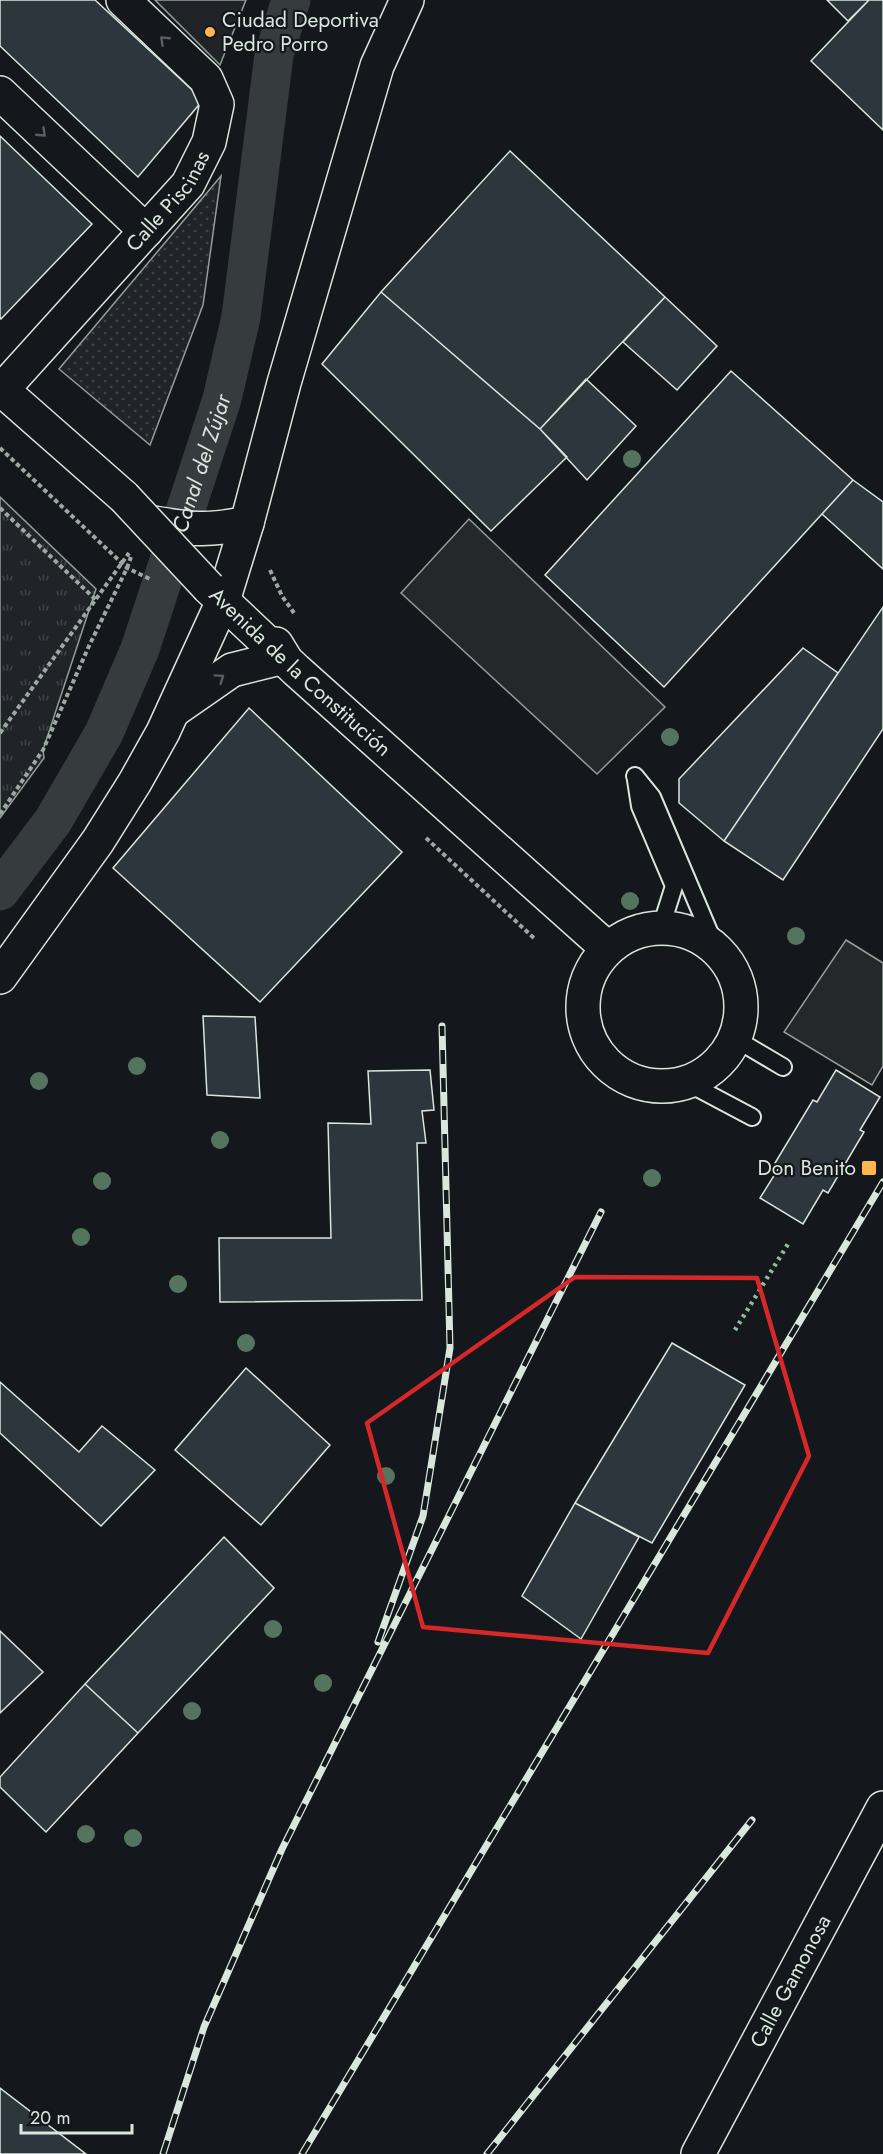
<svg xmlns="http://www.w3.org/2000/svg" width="883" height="2154" font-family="Jost,sans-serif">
	<defs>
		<pattern id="grass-dots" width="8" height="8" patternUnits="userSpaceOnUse" patternTransform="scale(1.5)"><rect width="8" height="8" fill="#202428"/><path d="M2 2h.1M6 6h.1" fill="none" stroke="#404447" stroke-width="1.8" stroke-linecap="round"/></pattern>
		<pattern id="park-tufts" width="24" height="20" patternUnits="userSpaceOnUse" patternTransform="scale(1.5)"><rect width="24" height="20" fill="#202428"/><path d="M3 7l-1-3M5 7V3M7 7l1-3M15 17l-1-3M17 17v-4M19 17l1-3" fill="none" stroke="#404447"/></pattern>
	</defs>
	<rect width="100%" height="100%" fill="#14181c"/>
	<!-- grass -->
	<path fill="url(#grass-dots)" stroke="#939e99" stroke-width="1.5" d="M221,176l-18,129 -53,140 -91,-76z"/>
	<!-- park -->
	<path fill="url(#park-tufts)" stroke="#939e99" stroke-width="1.5" d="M0,497l96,92 -53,161 1,8 -44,60z"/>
	<!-- pitch -->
	<path fill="#202428" stroke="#939e99" stroke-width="1.5" d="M155,0h91l-26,65z"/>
	<!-- parking -->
	<path fill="#24282b" stroke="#939e99" stroke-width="1.5" d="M469,519l196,188 -68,67 -196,-181z
		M846,940l37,23v103l-11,19 -88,-53z"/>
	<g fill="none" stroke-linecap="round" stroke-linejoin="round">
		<!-- canal -->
		<path stroke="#363b3e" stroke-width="39" id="s1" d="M0,891l53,-70 51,-88 36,-84 82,-250 19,-82 33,-262 17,-55"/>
	</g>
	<!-- building -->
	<path fill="#2c363c" stroke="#d8e6dc" stroke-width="1.5" d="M0,0h95l108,100 -65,77 -138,-131z
		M827,0h42l-21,21z
		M869,0h14v130l-72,-69z
		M0,136l92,88 -91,95 -1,-2z
		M510,151l155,146 -125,132 -159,-137z
		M381,292l159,137 27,28 -76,74 -169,-167z
		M665,297l52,49 -40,44 -54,-48z
		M731,371l122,109 -189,207 -119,-112z
		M586,379l50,47 -49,54 -47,-51z
		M853,480l30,22v67l-61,-55z
		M883,607v122l-100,151 -59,-39z
		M803,648l35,25 -114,168 -45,-38v-24z
		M249,708l153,144 -142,150 -147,-134z
		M203,1016l52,1 5,81 -53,-3z
		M430,1070l4,40 -12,1 4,32h-9l5,157 -202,2 -1,-64h112l-3,-115 43,1 -3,-53z
		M836,1070l44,27 -20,33 4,2 -36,61 -5,-3 -20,34 -43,-26 20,-32 -5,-3 38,-63 4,2z
		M672,1343l73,42 -93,158 -77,-40z
		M246,1368l84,77 -69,80 -86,-75z
		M0,1382l79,70 23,-26 53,44 -54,56 -101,-93z
		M575,1503l64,34 -58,102 -59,-43z
		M224,1537l50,51 -136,145 -53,-49z
		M0,1631l43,41 -43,41z
		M85,1684l53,49 -92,99 -46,-45v-10z
		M0,2088l86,66h-86z"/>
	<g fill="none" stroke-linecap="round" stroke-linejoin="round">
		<!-- service casing -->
		<g stroke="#d8e6dc" stroke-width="20">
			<path id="service" d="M635,776l17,21 64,151
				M636,780l4,26 34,80 -13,41
				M734,1038l49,29
				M686,1082l66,35"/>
		</g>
		<!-- minor casing -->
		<g stroke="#d8e6dc" stroke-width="36">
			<g id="minor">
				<path d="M0,93l146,138"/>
				<path d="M0,388l124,109"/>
				<path id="s2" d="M2,390l186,-206 21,-42 8,-38 -11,-25 -83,-79"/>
				<path d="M148,522c41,7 58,10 99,1"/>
				<path id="s3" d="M209,588l87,82 311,278"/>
				<path d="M173,711l59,-41 52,-13 -8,-13"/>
				<circle cx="662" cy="1007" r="79"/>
				<path d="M0,977l98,-136 37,-59 28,-50 60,-131 24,-78 37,-140 93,-317 30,-66"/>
				<path id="s4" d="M698,2154l185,-346"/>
			</g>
		</g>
		<!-- path -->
		<path stroke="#9da8a2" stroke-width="4" stroke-dasharray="4.5 3" stroke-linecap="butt" d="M0,448l127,120 23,11
			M0,508l96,92
			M270,570l12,26 12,17
			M0,733l129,-180
			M0,814l43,-64 46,-104 38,-78
			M426,838l109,101"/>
		<!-- service -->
		<use href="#service" stroke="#14181c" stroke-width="16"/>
		<!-- minor -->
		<use href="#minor" stroke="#14181c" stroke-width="33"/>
		<!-- rail casing -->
		<g stroke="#d8e6dc" stroke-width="7">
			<path id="rail" d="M378,1642l45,-126 27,-168 -8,-322
				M163,2154l41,-127 78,-178 319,-637
				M302,2154l581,-972
				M487,2154l265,-334"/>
		</g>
		<!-- rail -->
		<use href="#rail" stroke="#14181c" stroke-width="4.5" stroke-dasharray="14" stroke-linecap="butt"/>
		<!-- minor-bridge casing -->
		<g stroke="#d8e6dc" stroke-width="36" stroke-linecap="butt">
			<path id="minor-bridge" d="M124,497l85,91"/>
		</g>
		<!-- path-bridge -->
		<path stroke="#9da8a2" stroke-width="4" stroke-dasharray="4.5 3" stroke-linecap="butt" d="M127,568l4,-11"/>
		<!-- minor-bridge -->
		<use href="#minor-bridge" stroke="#14181c" stroke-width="33"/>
		<!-- hedge -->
		<path stroke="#8ac095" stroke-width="4.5" stroke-dasharray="3 4.5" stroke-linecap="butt" d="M735,1330l53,-86"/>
	</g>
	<!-- trees -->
	<g fill="#55745f">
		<circle cx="632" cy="459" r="9"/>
		<circle cx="670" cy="737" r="9"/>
		<circle cx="630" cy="901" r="9"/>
		<circle cx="796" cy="936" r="9"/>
		<circle cx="137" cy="1066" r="9"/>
		<circle cx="39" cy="1081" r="9"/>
		<circle cx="220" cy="1140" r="9"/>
		<circle cx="652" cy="1178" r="9"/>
		<circle cx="102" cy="1181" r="9"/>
		<circle cx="81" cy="1237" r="9"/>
		<circle cx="178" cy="1284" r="9"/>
		<circle cx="246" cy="1343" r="9"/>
		<circle cx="386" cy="1476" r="9"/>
		<circle cx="273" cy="1629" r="9"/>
		<circle cx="323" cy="1683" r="9"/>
		<circle cx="192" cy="1711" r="9"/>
		<circle cx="86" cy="1834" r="9"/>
		<circle cx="133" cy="1838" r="9"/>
	</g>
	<!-- one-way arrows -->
	<defs><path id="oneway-chevron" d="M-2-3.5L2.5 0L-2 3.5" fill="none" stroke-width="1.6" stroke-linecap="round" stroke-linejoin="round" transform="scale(1.5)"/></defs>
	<g stroke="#59605f">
		<use href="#oneway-chevron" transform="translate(164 40) rotate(-136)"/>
		<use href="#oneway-chevron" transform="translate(42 133) rotate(44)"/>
		<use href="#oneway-chevron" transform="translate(220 678) rotate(-35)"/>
	</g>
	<!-- marked area -->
	<path fill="none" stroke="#d62828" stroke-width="4.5" stroke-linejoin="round" d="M575,1277l182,1 52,178 -101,197 -285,-26 -56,-204z"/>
	<!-- markers -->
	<g fill="#ffb74d" stroke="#14181c" stroke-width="2">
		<circle cx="210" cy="32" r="6"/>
		<rect x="861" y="1160" width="16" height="16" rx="3"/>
	</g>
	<g text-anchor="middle" stroke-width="4.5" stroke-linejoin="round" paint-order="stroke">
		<!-- poi labels -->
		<g font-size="21" fill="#d8e6dc" stroke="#14181c" text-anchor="start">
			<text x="222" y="27">Ciudad Deportiva<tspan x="222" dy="24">Pedro Porro</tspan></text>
			<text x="856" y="1175" text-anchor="end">Don Benito</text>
		</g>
		<!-- street labels -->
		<g font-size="21" fill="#d8e6dc" stroke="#14181c">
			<text dy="7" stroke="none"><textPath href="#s2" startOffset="252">Calle Piscinas</textPath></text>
			<text dy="7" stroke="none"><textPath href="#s3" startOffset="124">Avenida de la Constitución</textPath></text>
			<text dy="7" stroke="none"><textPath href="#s4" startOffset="196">Calle Gamonosa</textPath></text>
		</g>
		<!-- water labels -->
		<g font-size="22" font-style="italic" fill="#d8e6dc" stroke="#14181c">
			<text dy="8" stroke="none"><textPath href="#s1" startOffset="476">Canal del Zújar</textPath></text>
		</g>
	</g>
	<!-- scale -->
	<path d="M21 2124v9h111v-9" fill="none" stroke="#d8e6dc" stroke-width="3"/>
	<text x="30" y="2124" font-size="18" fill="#d8e6dc" stroke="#14181c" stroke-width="4.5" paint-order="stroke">20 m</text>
</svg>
